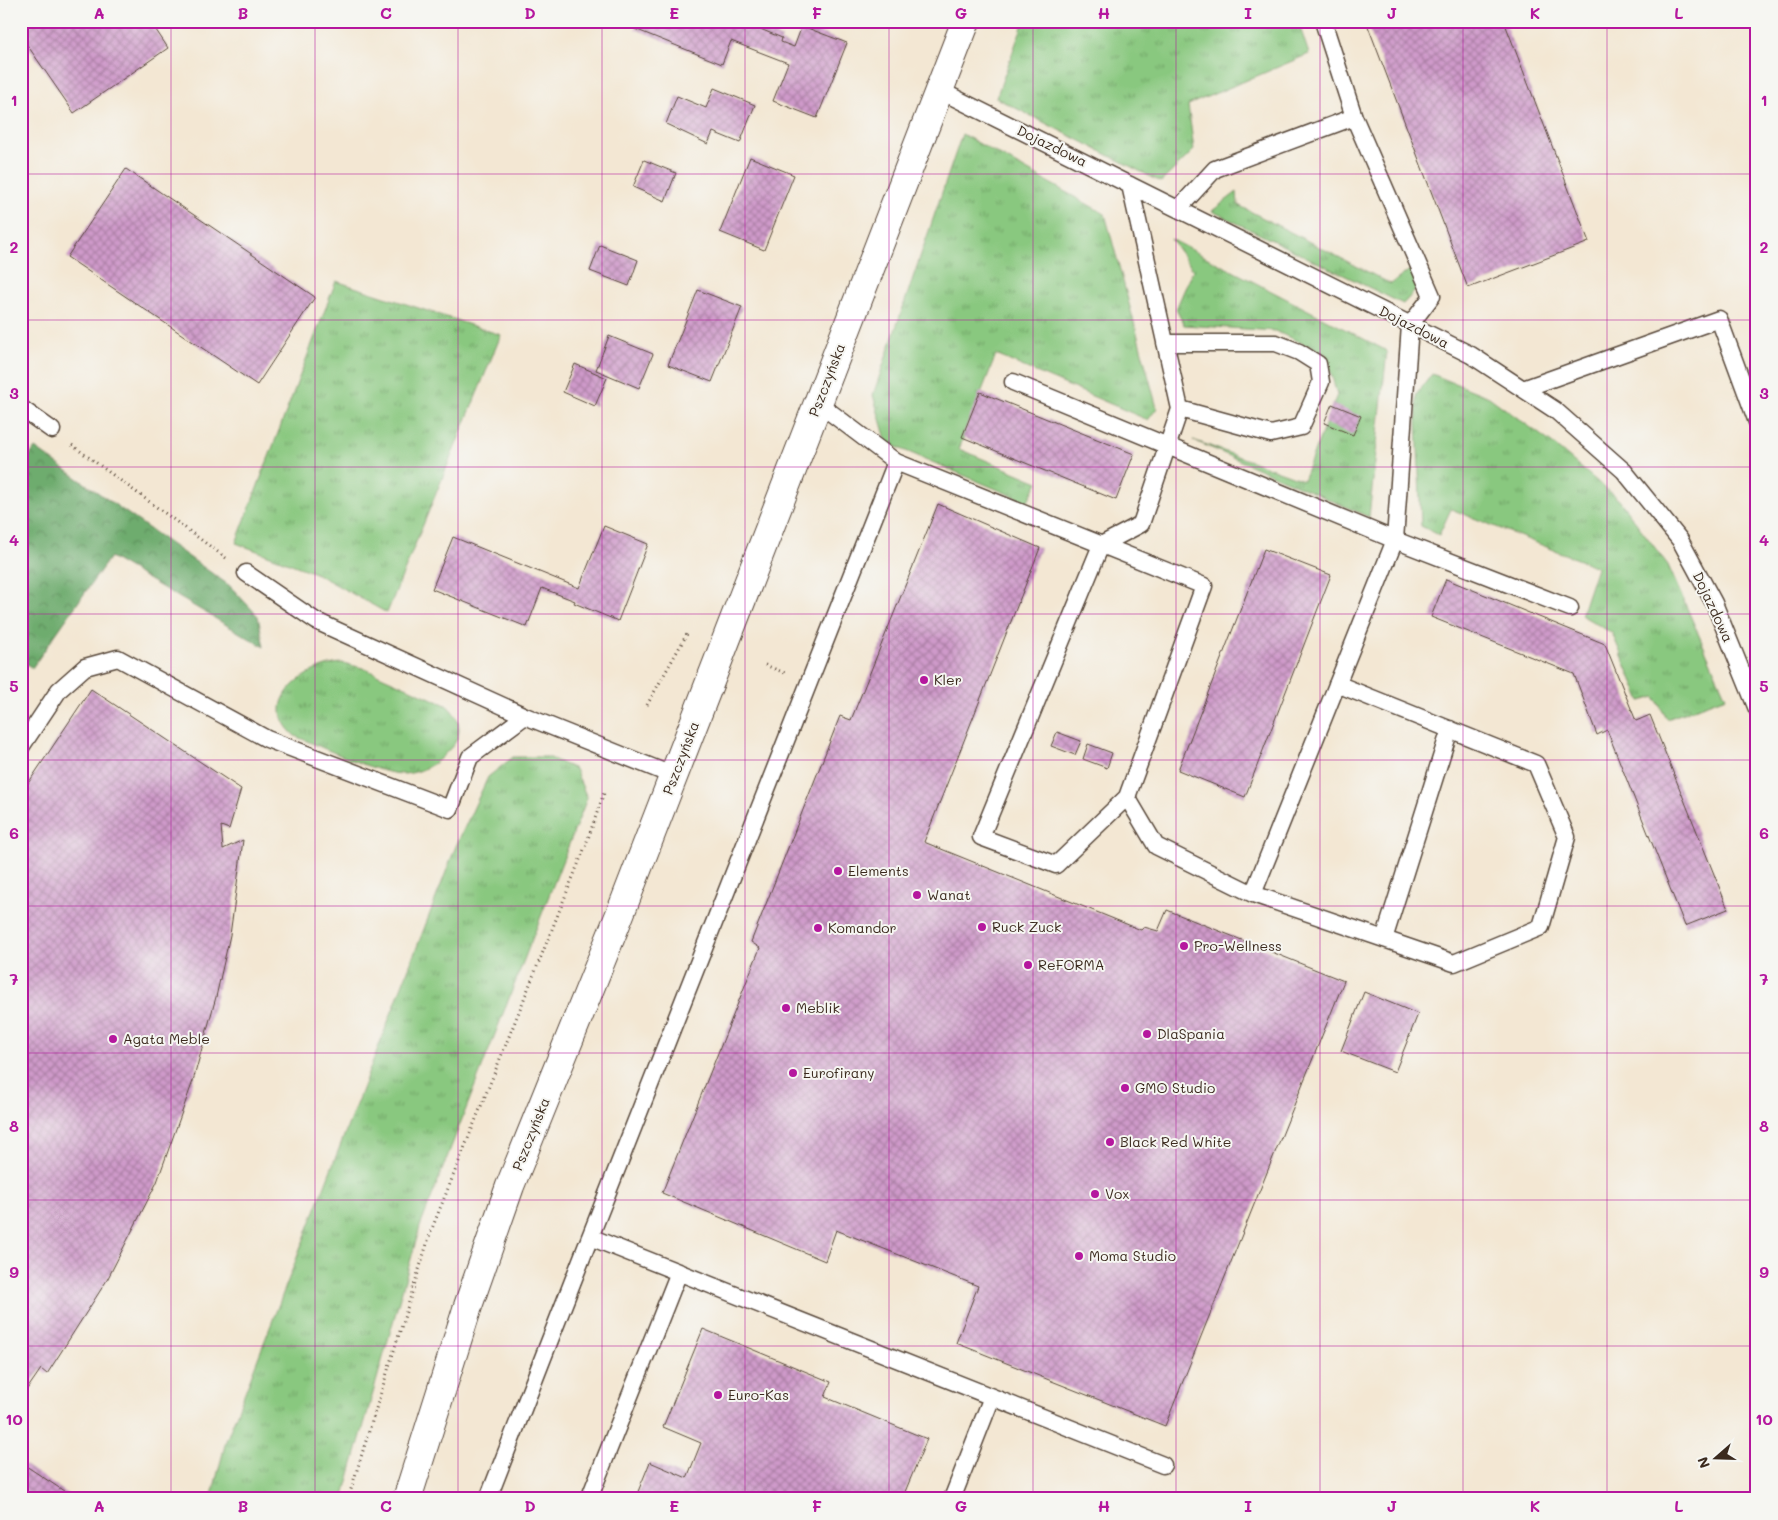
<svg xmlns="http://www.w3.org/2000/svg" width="1778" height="1520" font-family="Mali,sans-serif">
	<defs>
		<pattern id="grass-tufts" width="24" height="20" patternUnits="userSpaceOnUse" patternTransform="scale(1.25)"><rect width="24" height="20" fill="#89c87f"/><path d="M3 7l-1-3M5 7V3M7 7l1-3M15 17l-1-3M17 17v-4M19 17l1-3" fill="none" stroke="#71a367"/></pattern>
		<pattern id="forest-crowns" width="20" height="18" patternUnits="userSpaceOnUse" patternTransform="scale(1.25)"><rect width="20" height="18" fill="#6eac6e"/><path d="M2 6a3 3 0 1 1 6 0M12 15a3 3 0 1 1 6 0" fill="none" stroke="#5c8c5a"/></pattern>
		<pattern id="building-cross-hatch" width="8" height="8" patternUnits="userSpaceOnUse" patternTransform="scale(1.25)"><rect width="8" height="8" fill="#cf9aca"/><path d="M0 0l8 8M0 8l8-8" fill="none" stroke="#a97ea3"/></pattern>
	</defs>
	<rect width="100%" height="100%" fill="#f6f6f2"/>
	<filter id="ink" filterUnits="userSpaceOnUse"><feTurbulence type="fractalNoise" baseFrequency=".02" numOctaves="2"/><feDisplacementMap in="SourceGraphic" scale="10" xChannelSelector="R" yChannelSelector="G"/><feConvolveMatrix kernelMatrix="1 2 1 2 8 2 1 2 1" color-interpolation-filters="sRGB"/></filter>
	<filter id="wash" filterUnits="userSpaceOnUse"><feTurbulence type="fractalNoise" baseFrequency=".0096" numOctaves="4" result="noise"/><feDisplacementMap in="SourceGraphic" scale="20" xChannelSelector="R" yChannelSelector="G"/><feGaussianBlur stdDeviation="1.12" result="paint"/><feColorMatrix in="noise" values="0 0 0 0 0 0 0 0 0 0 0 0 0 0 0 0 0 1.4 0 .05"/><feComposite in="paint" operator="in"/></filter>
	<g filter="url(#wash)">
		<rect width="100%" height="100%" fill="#f3e7d3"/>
		<!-- grass -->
		<path fill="url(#grass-tufts)" stroke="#62794e" d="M1024,21h274l11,33 -121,51 6,45 -33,32 -165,-84z
			M962,134l143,80 52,194 -9,12 -152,-65 -37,94 79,33 -11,20 -140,-59 -14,-48z
			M1237,192l1,13 153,79 20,-15 14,11 -22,24 -191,-93z
			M1171,239l216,112 -18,166 -176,-77 110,40 34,-85 -11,-41 -51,-23 -91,-6 -8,-16 17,-39z
			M336,281l165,54 -114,278 -72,-40 -79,-30z
			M1432,374l57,23 64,47 66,56 49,65 58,132 -59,22 -12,-22 -14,4 -29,-68 -31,-18 16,-48 -146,-58 -12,26 -18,-9 -5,-131z
			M342,663l21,5 83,37c11,9 16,21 11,34 -3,7 -10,12 -15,18 -10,9 -23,16 -38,17 -24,1 -84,-28 -109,-38 -39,-34 12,-71 47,-73z
			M513,757h35l27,12 12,29 -167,429 -77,272h-132l15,-58 230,-595 32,-69z"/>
		<!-- forest -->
		<path fill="url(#forest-crowns)" stroke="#546b46" d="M35,448l195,138 28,30 6,31 -154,-90 -78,111 -11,-8v-192z"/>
		<g id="blocks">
			<!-- building -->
			<path fill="url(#building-cross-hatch)" d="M21,21h129l18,27 -94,65 -53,-77z
				M638,21h103l41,17 -1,4 13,5 8,-21 45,17 -30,75 -44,-17 15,-38 -57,-22 -9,23 -87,-35z
				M1366,21h138l85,221 -121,46z
				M714,88l41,17 -15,38 -27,-11 -5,12 -42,-20 11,-28 29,12z
				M750,157l44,18 -30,75 -44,-18z
				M644,160l32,13 -11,28 -32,-14z
				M126,169l189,128 -58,88 -190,-128z
				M600,245l38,15 -9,26 -39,-15z
				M698,290l44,17 -30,75 -44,-17z
				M609,336l44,18 -14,34 -43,-18z
				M575,364l32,14 -12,28 -32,-14z
				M980,392l154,62 -18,46 -154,-63z
				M1332,404l29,12 -8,19 -29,-12z
				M938,504l102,44 -116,294 217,88 3,-3 14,4 9,-21 177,71 -179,445 -209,-83 22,-57 -142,-56 -11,31 -163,-68 98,-245 -9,-6 89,-226 11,4z
				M604,526l44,18 -30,77 -44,-18 1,-2 -33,-13 -15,39 -95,-38 21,-52 126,51z
				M1264,549l67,26 -86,222 -67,-27z
				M1446,579l159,65 31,77 14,-6 78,194 -43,17 -78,-196 -10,5 -23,-61 -143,-57z
				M91,689l150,100 -12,40 -8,-3 2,23 20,-9 -13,95 -14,62 -23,84 -36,101 -50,98 -60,94 -6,-5 -20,29v-604z
				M1057,732l24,9 -6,14 -24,-9z
				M1088,744l24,9 -5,15 -24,-9z
				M1364,992l54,22 -23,58 -54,-21z
				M703,1329l128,53 -6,15 102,42 -25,60h-267l15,-37 37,16 14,-35 -38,-16z
				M23,1464l53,35h-55z"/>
		</g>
	</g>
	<g filter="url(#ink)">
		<use href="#blocks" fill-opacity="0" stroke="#574639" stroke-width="1"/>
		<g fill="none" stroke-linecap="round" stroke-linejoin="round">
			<!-- service casing -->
			<g stroke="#574639" stroke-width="19">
				<path id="service" d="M1323,21l31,96
					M939,90l532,265 84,55 69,61 56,69 34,63 43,106
					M1178,209l37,-40 139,-52 78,179 -22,29 -15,215 -142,354
					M1165,343h111l23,9 19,12 3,18 -20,45 -30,7 -91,-25
					M1013,382l382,158 175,68
					M1523,389l196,-70 38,103
					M818,403l78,59 308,124 -77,211 -71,68 -75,-28 120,-292 40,-21 39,-115 -50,-224
					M21,408l31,22
					M896,462l-306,775 573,228
					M246,573l70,48 209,95 149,60
					M21,747l38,-57 26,-23 33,-9 149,81 183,70 20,-52 55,-41
					M1127,797l29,49 97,48 201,69 87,-36 26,-90 -31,-73 -199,-80
					M1384,939l66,-210
					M488,1499l102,-262
					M589,1499l90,-227
					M952,1499l40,-102"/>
			</g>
			<!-- secondary casing -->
			<g stroke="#574639" stroke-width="30">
				<path id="secondary" d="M407,1499l61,-193 42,-120 110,-272 346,-893"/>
			</g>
			<!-- path -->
			<path stroke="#574639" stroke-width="3" stroke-dasharray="1 4" stroke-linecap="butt" d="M72,445l154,113
				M765,665l20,8
				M647,705l40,-71
				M348,1499l83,-268 154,-384 19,-54"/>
			<!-- service -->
			<use href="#service" stroke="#fff" stroke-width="16"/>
			<!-- secondary -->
			<use href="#secondary" stroke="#fff" stroke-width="28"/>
		</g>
	</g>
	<!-- grid -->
	<path fill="none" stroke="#b5179e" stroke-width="1" stroke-opacity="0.55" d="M171,21v1478M315,21v1478M458,21v1478M602,21v1478M745,21v1478M889,21v1478M1033,21v1478M1176,21v1478M1320,21v1478M1463,21v1478M1607,21v1478M21,174h1736M21,320h1736M21,467h1736M21,614h1736M21,760h1736M21,906h1736M21,1053h1736M21,1200h1736M21,1346h1736"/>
	<!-- markers -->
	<g fill="#b5179e" stroke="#f6f6f2" stroke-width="2">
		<circle cx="924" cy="680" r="5"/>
		<circle cx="838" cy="871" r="5"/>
		<circle cx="917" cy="895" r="5"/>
		<circle cx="982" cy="927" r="5"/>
		<circle cx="818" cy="928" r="5"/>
		<circle cx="1184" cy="946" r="5"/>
		<circle cx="1028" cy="965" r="5"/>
		<circle cx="786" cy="1008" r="5"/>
		<circle cx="1147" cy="1034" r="5"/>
		<circle cx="113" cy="1039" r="5"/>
		<circle cx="793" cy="1073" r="5"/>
		<circle cx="1125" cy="1088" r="5"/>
		<circle cx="1110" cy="1142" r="5"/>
		<circle cx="1095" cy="1194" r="5"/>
		<circle cx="1079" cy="1256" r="5"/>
		<circle cx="718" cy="1395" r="5"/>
	</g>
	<g text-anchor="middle" stroke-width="4" stroke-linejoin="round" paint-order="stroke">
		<!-- street labels -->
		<g font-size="14" fill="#3b2a1e" stroke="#f6f6f2">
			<text transform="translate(1052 146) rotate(26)" y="5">Dojazdowa</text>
			<text transform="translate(1414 327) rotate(27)" y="5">Dojazdowa</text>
			<text transform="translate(827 380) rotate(-69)" y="5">Pszczyńska</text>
			<text transform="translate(1713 607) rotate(65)" y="5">Dojazdowa</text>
			<text transform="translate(681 758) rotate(-69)" y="5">Pszczyńska</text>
			<text transform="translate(531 1134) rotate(-68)" y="5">Pszczyńska</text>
		</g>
		<!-- poi labels -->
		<g font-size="14" fill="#3b2a1e" stroke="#f6f6f2" text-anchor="start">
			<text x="934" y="685">Kler</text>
			<text x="848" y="876">Elements</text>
			<text x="927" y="900">Wanat</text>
			<text x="992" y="932">Ruck Zuck</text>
			<text x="828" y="933">Komandor</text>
			<text x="1194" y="951">Pro-Wellness</text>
			<text x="1038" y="970">ReFORMA</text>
			<text x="796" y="1013">Meblik</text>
			<text x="1157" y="1039">DlaSpania</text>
			<text x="123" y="1044">Agata Meble</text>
			<text x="803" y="1078">Eurofirany</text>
			<text x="1135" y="1093">GMO Studio</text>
			<text x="1120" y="1147">Black Red White</text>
			<text x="1105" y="1199">Vox</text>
			<text x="1089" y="1261">Moma Studio</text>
			<text x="728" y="1400">Euro-Kas</text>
		</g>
	</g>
	<!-- margin -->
	<rect width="1778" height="1520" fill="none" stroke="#f6f6f2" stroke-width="55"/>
	<!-- north arrow -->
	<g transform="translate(1716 1458) rotate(250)" stroke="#f6f6f2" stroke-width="4" paint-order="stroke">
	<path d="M0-4L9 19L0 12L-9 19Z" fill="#3b2a1e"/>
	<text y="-8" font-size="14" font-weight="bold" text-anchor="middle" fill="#3b2a1e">N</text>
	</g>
	<rect x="28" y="28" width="1722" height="1464" fill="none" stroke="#b5179e" stroke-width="2"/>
	<g font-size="16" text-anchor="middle" font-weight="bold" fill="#b5179e">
		<text x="99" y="19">A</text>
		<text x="243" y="19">B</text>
		<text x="386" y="19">C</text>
		<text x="530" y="19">D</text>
		<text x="674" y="19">E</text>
		<text x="817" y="19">F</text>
		<text x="961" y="19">G</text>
		<text x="1104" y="19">H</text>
		<text x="1248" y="19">I</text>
		<text x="1392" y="19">J</text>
		<text x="1535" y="19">K</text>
		<text x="1679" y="19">L</text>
		<text x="14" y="106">1</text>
		<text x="1764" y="106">1</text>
		<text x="14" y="253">2</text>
		<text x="1764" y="253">2</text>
		<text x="14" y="399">3</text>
		<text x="1764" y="399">3</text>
		<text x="14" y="546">4</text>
		<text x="1764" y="546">4</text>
		<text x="14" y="692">5</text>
		<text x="1764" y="692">5</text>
		<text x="14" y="839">6</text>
		<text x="1764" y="839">6</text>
		<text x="14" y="985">7</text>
		<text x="1764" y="985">7</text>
		<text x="14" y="1132">8</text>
		<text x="1764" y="1132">8</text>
		<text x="14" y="1278">9</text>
		<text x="1764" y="1278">9</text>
		<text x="14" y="1425">10</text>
		<text x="1764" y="1425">10</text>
		<text x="99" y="1512">A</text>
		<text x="243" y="1512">B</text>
		<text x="386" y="1512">C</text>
		<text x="530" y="1512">D</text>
		<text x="674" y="1512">E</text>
		<text x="817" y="1512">F</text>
		<text x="961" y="1512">G</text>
		<text x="1104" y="1512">H</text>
		<text x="1248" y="1512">I</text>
		<text x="1392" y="1512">J</text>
		<text x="1535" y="1512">K</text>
		<text x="1679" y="1512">L</text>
	</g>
</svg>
